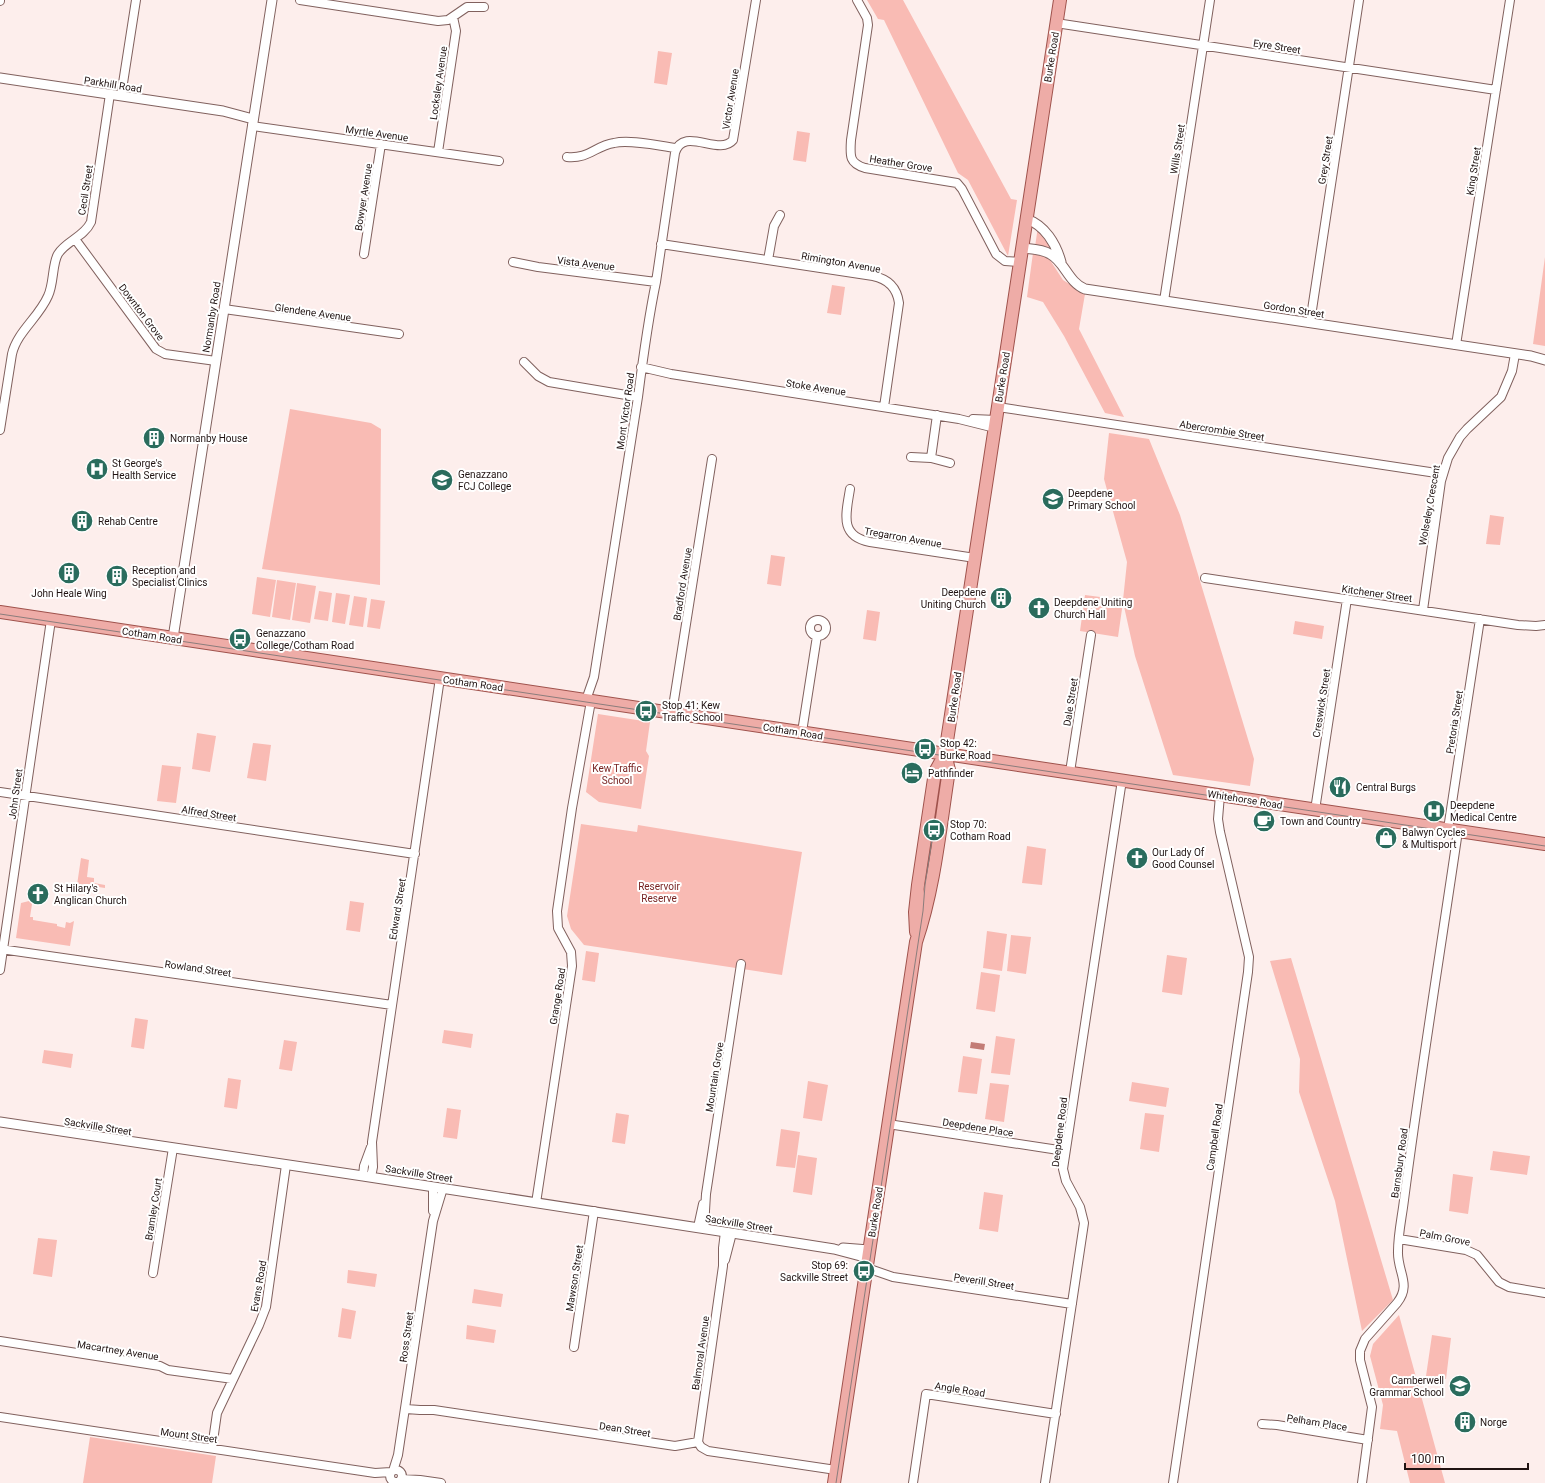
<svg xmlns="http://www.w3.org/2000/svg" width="1545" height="1483" font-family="Roboto,sans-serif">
	<rect width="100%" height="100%" fill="#fdeeec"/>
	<!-- green -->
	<path fill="#f9bbb4" d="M867,0h36l108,199 6,1 -9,56 -40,-76 -10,-7 -74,-153 -6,-1z
		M658,51l14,2 -5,32 -13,-2z
		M797,131l13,2 -4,29 -13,-2z
		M1038,226l15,25 -18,-4z
		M1033,253l15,4 15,23 22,14 -6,35 45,88 -19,-4 -41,-77 -21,-34 -16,-5z
		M1545,257v89l-12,-2z
		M832,285l13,2 -4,28 -14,-2z
		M290,409l81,14 10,6 -1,156 -118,-16z
		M1109,433l40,6 31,76 74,244 -4,27 -77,-11 -38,-119 -12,-54 -5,35 -38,-6 5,-36 38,5 4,-38 -23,-83z
		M1490,515l14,2 -4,28 -14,-1z
		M771,555l14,2 -4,29 -14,-2z
		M257,577l19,3 -6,37 -18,-3z
		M277,580l19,3 -6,37 -18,-3z
		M297,583l19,3 -6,37 -18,-3z
		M319,591l13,2 -4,28 -14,-2z
		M336,593l14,2 -5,29 -13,-2z
		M354,596l13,2 -4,29 -14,-2z
		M371,599l14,2 -5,28 -13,-2z
		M867,610l13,2 -4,29 -13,-2z
		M1295,621l29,5 -2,13 -29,-5z
		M598,714l52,8 -4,29 3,5 -8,53 -42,-7 -13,-10z
		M197,733l19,3 -6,36 -18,-3z
		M253,743l18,2 -5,36 -19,-3z
		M162,765l19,2 -5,36 -19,-2z
		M581,824l56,8 1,-7 164,27 -20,123 -198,-30 -13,-16 -4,-13z
		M1027,846l19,3 -4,36 -20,-2z
		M81,858l8,2 -2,17 7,1v5l11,2v3l-20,-3 -2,8h-3l-3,-8z
		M31,897l1,7 -2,13h3v3l24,4v2l8,2 1,-6 4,1 4,-2 -4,25 -54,-8 5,-35 8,-2z
		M350,901l14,2 -4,29 -14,-2z
		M987,931l20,3 -5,37 -19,-3z
		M1011,935l20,2 -5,37 -19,-3z
		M586,951l13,2 -4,29 -13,-2z
		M1167,955l20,3 -5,37 -20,-3z
		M1291,958l102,342 -31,31 -27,-130 -36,-109 1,-33 -30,-98z
		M981,972l19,3 -5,37 -19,-3z
		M135,1018l13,2 -4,29 -13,-2z
		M444,1030l29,4 -2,14 -29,-5z
		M996,1036l19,3 -5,36 -19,-2z
		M284,1040l13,2 -5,29 -13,-2z
		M44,1050l29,4 -2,14 -29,-5z
		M963,1056l19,3 -5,35 -19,-2z
		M228,1078l13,2 -4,29 -13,-2z
		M808,1081l20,4 -6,36 -19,-3z
		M1132,1082l37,6 -3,19 -37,-6z
		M990,1083l19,2 -5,37 -19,-3z
		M447,1108l14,2 -4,29 -14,-2z
		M616,1113l13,2 -4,29 -13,-2z
		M1145,1113l19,2 -5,37 -19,-3z
		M781,1129l19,3 -5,36 -19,-2z
		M1493,1151l37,5 -3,19 -37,-5z
		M798,1155l19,3 -5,37 -19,-3z
		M1453,1174l20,3 -5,37 -19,-3z
		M984,1192l19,3 -5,37 -19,-3z
		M38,1238l19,2 -5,37 -19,-3z
		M348,1270l29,4 -2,13 -28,-4z
		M474,1289l29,5 -2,13 -29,-4z
		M342,1308l14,3 -5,28 -13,-2z
		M1399,1315l46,168h-35l-13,-52 -17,-2 3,-24 -13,-49 3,-12z
		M467,1325l29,5 -2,13 -28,-4z
		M1432,1335l19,3 -5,41 -20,-3z
		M90,1437l126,19 -4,27h-129z"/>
	<!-- water -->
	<path fill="#c37c76" d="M971,1042l14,2 -1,6 -14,-2z"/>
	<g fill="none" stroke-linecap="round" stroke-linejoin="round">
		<!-- minor casing -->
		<g stroke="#81615e" stroke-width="10">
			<path id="minor" d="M300,0l138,21 10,-1 19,-13h17
				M857,0l10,18 1,7 -17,115c-1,16 -2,23 14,28l92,15 5,6 34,65 9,7 15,1
				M0,1v-1
				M1056,23l440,67
				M121,96l15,-96
				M252,126l247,35
				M438,152l18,-121 -3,-14
				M567,157c22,2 28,-11 47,-14 16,-4 45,3 62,5
				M75,239l81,110 9,5 51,7
				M661,244l212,32c15,3 24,12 26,27l-15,104
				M364,254l17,-110
				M768,260l6,-34 6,-11
				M513,262l25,5 118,15
				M1164,301l46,-301
				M224,309l175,25
				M1310,323l49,-323
				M1456,345l54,-345
				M524,362l14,14 11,6 89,15
				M641,367l30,7 288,45 36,9
				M998,407l445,67
				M973,419l23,1
				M0,430l12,-76c5,-22 27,-37 36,-58 6,-12 4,-32 10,-42 8,-13 26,-17 33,-32l19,-128
				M911,457l20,1 19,5
				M931,458l6,-43
				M850,489c-4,25 -11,47 20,53l105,16
				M1205,578l313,47 18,1 9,-1
				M1423,610l18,-129 7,-23 12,-21 7,-8 34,-32 11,-26 3,-17
				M810 628a8 8 0 1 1 16 0a8 8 0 1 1-16 0Z
				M586,700l8,-23 44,-280c5,-39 10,-77 18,-115l19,-129c8,-28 44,4 58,-13l23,-140
				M672,713l40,-254
				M802,732l15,-96
				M1070,772l21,-137
				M0,792l415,62
				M1315,810l32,-211
				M1448,829l32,-210
				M0,949l392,56
				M0,970l51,-350
				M888,1124l177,27
				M363,1176l1,-10 7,-19
				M371,1177l2,-10 -1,-25 68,-464
				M433,1187v24
				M536,1203l36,-237 -1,-14 -13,-24 -1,-17 15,-103 19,-107
				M698,1227l5,-23
				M704,1228l2,-34 35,-230
				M1399,1239l67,11 11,5 22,27 10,5 36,6
				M725,1260l7,-27
				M867,1268l26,9 179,27
				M153,1273l20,-125
				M0,1341l160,25 8,4 65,9
				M574,1347l20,-136
				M406,1409l14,1h14l241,36 23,-4 3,5 7,4 128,19
				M0,1417l375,56 16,-1
				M1262,1424l15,1 91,15
				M698,1442l25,-176v-18l2,-16
				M212,1448l5,-35 42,-88 7,-18 20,-142
				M390 1476a6 6 0 1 1 12 0a6 6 0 1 1-12 0Z
				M393,1471l5,-16 35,-234 10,-33
				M401,1479l19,1 21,3
				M913,1483l13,-89 130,20
				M1045,1483l39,-260 -4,-16 -14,-26 -3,-12 59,-389
				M1173,1483l75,-511 1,-15 -29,-125 -2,-13 2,-24
				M1362,1483l10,-76 -12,-47v-9l5,-12 32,-36c15,-19 0,-31 1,-52 0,-17 4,-34 6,-51 16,-123 36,-246 54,-369"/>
		</g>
		<!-- tertiary casing -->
		<g stroke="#81615e" stroke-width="11">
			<path id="tertiary" d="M0,78l223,33 30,8
				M1026,219c19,6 30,25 35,43
				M1022,248c8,1 20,1 28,6 15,8 18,28 35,35l446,67 14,4
				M173,638l99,-638
				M0,1122l363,54 433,67 38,6 34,9
				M843,1248l26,2"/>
		</g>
		<!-- primary casing -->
		<g stroke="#9f524c" stroke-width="14">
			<path id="primary" d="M0,612l1545,232
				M916,932l-1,-20 3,-27 17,-113 10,-18
				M834,1483l82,-541c19,-56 24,-115 33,-172l-4,-16 115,-754"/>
		</g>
		<!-- minor -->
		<use href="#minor" stroke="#fff" stroke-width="8"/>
		<!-- tertiary -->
		<use href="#tertiary" stroke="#fff" stroke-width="9"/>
		<!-- primary -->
		<use href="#primary" stroke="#eeaca7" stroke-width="12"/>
		<!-- tram -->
		<path stroke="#8b7d7c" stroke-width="1" d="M0,614l1545,232
			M836,1483l87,-572 2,-26 10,-64"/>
	</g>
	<!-- icons -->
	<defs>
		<g id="building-disc" transform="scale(1.15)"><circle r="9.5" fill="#2a6c5d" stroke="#fff"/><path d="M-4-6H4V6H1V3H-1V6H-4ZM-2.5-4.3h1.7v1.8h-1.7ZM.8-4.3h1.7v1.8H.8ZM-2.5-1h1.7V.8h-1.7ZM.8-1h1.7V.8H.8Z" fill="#fff"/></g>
		<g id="hospital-disc" transform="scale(1.15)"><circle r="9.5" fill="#2a6c5d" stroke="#fff"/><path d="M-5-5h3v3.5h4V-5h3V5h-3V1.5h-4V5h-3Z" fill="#fff"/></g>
		<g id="school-disc" transform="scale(1.15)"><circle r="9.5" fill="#2a6c5d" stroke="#fff"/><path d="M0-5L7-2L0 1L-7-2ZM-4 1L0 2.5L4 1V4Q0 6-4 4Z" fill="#fff"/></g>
		<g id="church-disc" transform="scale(1.15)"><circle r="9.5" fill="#2a6c5d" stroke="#fff"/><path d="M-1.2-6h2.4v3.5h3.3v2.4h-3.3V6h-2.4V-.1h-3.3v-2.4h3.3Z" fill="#fff"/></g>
		<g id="bus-disc" transform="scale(1.15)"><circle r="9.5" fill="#2a6c5d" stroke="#fff"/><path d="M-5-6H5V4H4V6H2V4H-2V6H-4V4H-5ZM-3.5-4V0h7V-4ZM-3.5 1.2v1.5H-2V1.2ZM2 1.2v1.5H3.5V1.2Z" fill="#fff"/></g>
		<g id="hotel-disc" transform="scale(1.15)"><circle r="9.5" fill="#2a6c5d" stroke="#fff"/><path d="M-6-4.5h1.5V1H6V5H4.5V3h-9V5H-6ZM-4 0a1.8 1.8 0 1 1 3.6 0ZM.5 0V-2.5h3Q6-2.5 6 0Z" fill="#fff"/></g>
		<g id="restaurant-disc" transform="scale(1.15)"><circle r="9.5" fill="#2a6c5d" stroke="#fff"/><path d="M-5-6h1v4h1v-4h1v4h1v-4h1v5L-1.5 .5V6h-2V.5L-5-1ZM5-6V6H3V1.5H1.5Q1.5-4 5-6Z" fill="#fff"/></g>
		<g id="cafe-disc" transform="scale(1.15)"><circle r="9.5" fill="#2a6c5d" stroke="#fff"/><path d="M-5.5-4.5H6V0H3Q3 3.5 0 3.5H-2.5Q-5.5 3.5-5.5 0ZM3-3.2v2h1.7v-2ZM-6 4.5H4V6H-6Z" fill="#fff"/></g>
		<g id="shop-disc" transform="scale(1.15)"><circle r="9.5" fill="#2a6c5d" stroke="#fff"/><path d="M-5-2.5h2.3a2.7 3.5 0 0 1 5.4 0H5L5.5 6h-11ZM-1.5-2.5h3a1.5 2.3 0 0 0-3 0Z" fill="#fff"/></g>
	</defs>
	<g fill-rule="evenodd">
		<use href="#building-disc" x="154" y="438"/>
		<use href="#hospital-disc" x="97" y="469"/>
		<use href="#school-disc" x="442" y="480"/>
		<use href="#school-disc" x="1053" y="499"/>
		<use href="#building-disc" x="82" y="521"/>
		<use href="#building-disc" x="69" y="573"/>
		<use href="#building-disc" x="117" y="576"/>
		<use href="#building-disc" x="1001" y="598"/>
		<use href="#church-disc" x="1039" y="608"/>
		<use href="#bus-disc" x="240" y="639"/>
		<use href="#bus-disc" x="646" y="711"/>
		<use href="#bus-disc" x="925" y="749"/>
		<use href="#hotel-disc" x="912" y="773"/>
		<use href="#restaurant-disc" x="1340" y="787"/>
		<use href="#hospital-disc" x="1434" y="811"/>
		<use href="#cafe-disc" x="1264" y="821"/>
		<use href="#bus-disc" x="934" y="830"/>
		<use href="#shop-disc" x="1386" y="838"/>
		<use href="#church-disc" x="1137" y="858"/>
		<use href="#church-disc" x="38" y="894"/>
		<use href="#bus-disc" x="864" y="1271"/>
		<use href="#school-disc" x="1460" y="1386"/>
		<use href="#building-disc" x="1465" y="1422"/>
	</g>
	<g text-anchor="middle" stroke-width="4" stroke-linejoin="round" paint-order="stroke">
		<!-- street labels -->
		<g font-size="10" fill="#201312" stroke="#fff">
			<text transform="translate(1277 46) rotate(9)" y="4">Eyre Street</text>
			<text transform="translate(1051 57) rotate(-81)" y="4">Burke Road</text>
			<text transform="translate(438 83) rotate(-82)" y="4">Locksley Avenue</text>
			<text transform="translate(113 84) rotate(9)" y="4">Parkhill Road</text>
			<text transform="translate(730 99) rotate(-81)" y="4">Victor Avenue</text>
			<text transform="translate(377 133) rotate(8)" y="4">Myrtle Avenue</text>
			<text transform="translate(1177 149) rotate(-81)" y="4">Wills Street</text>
			<text transform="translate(1325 160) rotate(-81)" y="4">Grey Street</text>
			<text transform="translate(901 163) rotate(9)" y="4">Heather Grove</text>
			<text transform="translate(1473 171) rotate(-81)" y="4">King Street</text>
			<text transform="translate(85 190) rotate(-81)" y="4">Cecil Street</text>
			<text transform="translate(363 197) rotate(-81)" y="4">Bowyer Avenue</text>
			<text transform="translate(841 262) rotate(10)" y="4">Rimington Avenue</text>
			<text transform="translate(586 263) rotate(7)" y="4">Vista Avenue</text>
			<text transform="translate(1294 309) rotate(9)" y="4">Gordon Street</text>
			<text transform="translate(142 312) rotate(53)" y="4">Downton Grove</text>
			<text transform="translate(313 312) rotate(8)" y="4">Glendene Avenue</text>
			<text transform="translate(211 317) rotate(-81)" y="4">Normanby Road</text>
			<text transform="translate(1002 377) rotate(-81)" y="4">Burke Road</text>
			<text transform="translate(816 387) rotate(9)" y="4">Stoke Avenue</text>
			<text transform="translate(625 411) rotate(-82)" y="4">Mont Victor Road</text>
			<text transform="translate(1222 430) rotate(9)" y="4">Abercrombie Street</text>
			<text transform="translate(1429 505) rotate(-80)" y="4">Wolseley Crescent</text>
			<text transform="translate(903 537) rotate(10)" y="4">Tregarron Avenue</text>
			<text transform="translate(682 584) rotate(-81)" y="4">Bradford Avenue</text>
			<text transform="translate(1377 593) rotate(8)" y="4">Kitchener Street</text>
			<text transform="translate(152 635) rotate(9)" y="4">Cotham Road</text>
			<text transform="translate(473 683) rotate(8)" y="4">Cotham Road</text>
			<text transform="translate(954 697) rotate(-82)" y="4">Burke Road</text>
			<text transform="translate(1070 702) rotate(-81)" y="4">Dale Street</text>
			<text transform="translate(1321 703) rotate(-81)" y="4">Creswick Street</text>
			<text transform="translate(1454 722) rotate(-81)" y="4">Pretoria Street</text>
			<text transform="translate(793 731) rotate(9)" y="4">Cotham Road</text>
			<text transform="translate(15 794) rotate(-82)" y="4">John Street</text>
			<text transform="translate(1245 799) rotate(9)" y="4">Whitehorse Road</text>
			<text transform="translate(209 813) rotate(9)" y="4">Alfred Street</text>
			<text transform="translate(397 909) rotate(-81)" y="4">Edward Street</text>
			<text transform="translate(198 968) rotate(8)" y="4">Rowland Street</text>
			<text transform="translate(557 996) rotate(-81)" y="4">Grange Road</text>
			<text transform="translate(714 1077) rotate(-81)" y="4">Mountain Grove</text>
			<text transform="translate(98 1126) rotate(9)" y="4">Sackville Street</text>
			<text transform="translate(978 1127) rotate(9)" y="4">Deepdene Place</text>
			<text transform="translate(1059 1132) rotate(-83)" y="4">Deepdene Road</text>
			<text transform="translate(1214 1137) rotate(-82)" y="4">Campbell Road</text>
			<text transform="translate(1399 1163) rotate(-82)" y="4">Barnsbury Road</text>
			<text transform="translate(419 1173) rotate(9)" y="4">Sackville Street</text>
			<text transform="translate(153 1209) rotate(-81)" y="4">Bramley Court</text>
			<text transform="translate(875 1212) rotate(-81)" y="4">Burke Road</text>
			<text transform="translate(739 1223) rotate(9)" y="4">Sackville Street</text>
			<text transform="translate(1445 1237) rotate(11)" y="4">Palm Grove</text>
			<text transform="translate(574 1278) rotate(-81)" y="4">Mawson Street</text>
			<text transform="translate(984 1281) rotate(9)" y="4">Peverill Street</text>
			<text transform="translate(258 1286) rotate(-80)" y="4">Evans Road</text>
			<text transform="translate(406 1337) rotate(-82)" y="4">Ross Street</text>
			<text transform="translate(118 1350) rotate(9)" y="4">Macartney Avenue</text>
			<text transform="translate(700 1353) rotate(-82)" y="4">Balmoral Avenue</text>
			<text transform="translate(960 1389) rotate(9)" y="4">Angle Road</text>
			<text transform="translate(1317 1422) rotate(9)" y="4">Pelham Place</text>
			<text transform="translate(625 1429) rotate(9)" y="4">Dean Street</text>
			<text transform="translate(189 1435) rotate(8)" y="4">Mount Street</text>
		</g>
		<!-- poi labels -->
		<g font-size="10" fill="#201312" stroke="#fff" text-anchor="start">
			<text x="170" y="442">Normanby House</text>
			<text x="112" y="467">St George's<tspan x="112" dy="12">Health Service</tspan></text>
			<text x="458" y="478">Genazzano<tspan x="458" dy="12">FCJ College</tspan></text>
			<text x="1068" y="497">Deepdene<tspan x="1068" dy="12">Primary School</tspan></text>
			<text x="98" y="525">Rehab Centre</text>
			<text x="132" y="574">Reception and<tspan x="132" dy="12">Specialist Clinics</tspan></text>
			<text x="986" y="596" text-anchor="end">Deepdene<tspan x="986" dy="12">Uniting Church</tspan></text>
			<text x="69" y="597" text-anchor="middle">John Heale Wing</text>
			<text x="1054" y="606">Deepdene Uniting<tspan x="1054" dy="12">Church Hall</tspan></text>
			<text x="256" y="637">Genazzano<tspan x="256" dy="12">College/Cotham Road</tspan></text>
			<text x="662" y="709">Stop 41: Kew<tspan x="662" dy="12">Traffic School</tspan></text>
			<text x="940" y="747">Stop 42:<tspan x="940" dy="12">Burke Road</tspan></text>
			<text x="928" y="777">Pathfinder</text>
			<text x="1356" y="791">Central Burgs</text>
			<text x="1450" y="809">Deepdene<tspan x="1450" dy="12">Medical Centre</tspan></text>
			<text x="1280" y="825">Town and Country</text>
			<text x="950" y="828">Stop 70:<tspan x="950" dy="12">Cotham Road</tspan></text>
			<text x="1402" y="836">Balwyn Cycles<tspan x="1402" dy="12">&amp; Multisport</tspan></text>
			<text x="1152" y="856">Our Lady Of<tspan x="1152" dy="12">Good Counsel</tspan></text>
			<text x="54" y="892">St Hilary's<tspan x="54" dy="12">Anglican Church</tspan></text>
			<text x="848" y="1269" text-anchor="end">Stop 69:<tspan x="848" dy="12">Sackville Street</tspan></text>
			<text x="1444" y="1384" text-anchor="end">Camberwell<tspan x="1444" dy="12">Grammar School</tspan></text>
			<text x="1480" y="1426">Norge</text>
		</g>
		<!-- park labels -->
		<g font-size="10" fill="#751f1e" stroke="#fff">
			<text x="617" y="772">Kew Traffic<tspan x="617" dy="12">School</tspan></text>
			<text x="659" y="890">Reservoir<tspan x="659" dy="12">Reserve</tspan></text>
		</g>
	</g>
	<!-- scale -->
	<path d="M1405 1463v6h123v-6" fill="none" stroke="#201312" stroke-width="2"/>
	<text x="1411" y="1463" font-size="12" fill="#201312" stroke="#ffffff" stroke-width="3" paint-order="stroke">100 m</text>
</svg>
